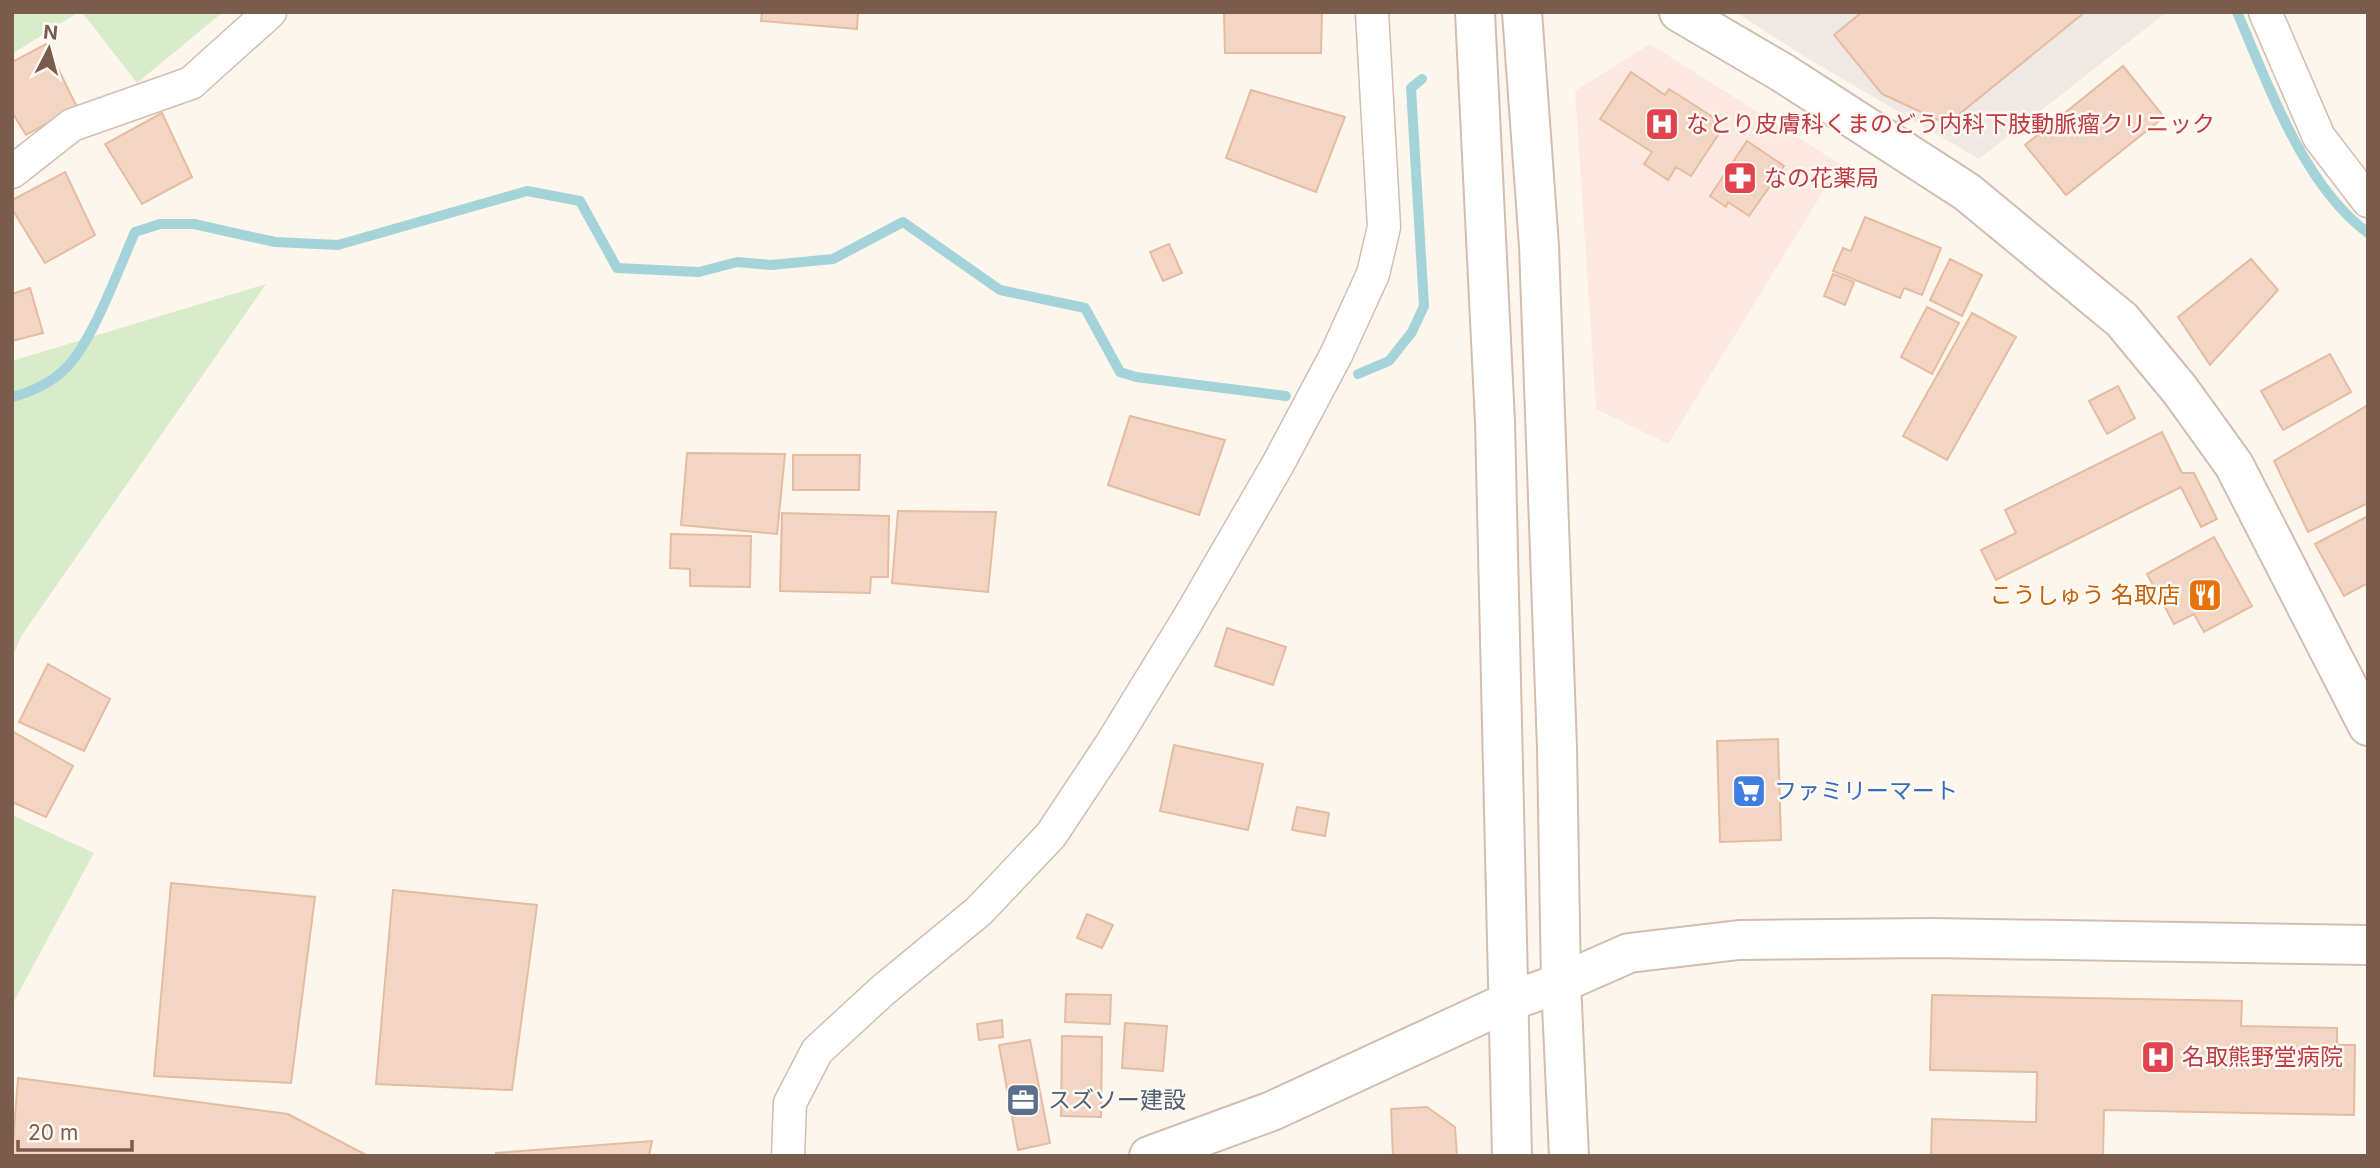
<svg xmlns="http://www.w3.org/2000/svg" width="2380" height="1168" font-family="Inter,'Noto Sans JP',sans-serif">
	<rect width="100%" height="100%" fill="#fdf6ec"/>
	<!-- commercial -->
	<path fill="#fde8e0" d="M1650,44l190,120 -172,280 -72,-35 -21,-318z"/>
	<!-- industrial -->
	<path fill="#efe9e4" d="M1735,12h432l-188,147 -172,-101z"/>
	<!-- green -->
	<path fill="#d8ecc9" d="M12,12h67l-67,42z
		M82,12h141l-86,71z
		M266,284l-244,351 -10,22v-296z
		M12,815l82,38 -82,152z"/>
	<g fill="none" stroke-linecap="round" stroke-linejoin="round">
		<!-- stream -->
		<path stroke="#a5d3da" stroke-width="10" d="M2237,12c31,72 66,173 131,221
			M1358,374l31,-13 23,-29 12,-26 -13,-218 11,-9
			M12,397c18,-4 40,-15 53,-28 27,-26 54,-101 70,-137l25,-8h34l81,18 63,3 189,-54 53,10 37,67 82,4 38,-10 34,3 62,-6 70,-37 97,68 85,18 35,64 16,5 150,19"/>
	</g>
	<!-- building -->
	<path fill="#f3d5c3" stroke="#e6bba3" stroke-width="2" d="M762,12h96l-1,17 -96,-8z
		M1224,12h98l-1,41h-96z
		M1862,12h223l-138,112 -65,-30 -48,-59z
		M46,44l31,63 -51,28 -14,-23v-50z
		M2123,66l41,51 -98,78 -41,-50z
		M1631,72l34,23 4,-6 47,30 -4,7 8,6 -29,44 -15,-9 -8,13 -24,-16 8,-12 -52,-33z
		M1251,90l94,27 -29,75 -90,-34z
		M162,113l30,64 -50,27 -37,-60z
		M1747,141l37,25 -35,50 -21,-14 -2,5 -16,-11z
		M65,172l30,63 -50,28 -33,-54v-9z
		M1865,217l76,31 -19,47 -18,-7 -4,10 -67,-27 10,-23 8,3z
		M1169,244l13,29 -19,8 -13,-29z
		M1950,259l32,16 -20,41 -32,-16z
		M2251,259l27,31 -68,75 -32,-48z
		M1833,274l21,8 -9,23 -21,-9z
		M30,288l13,45 -31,8v-47z
		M1927,307l32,16 -27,51 -31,-17z
		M1972,313l44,24 -69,123 -44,-24z
		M2330,354l21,38 -68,38 -22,-39z
		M2118,386l17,32 -28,16 -18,-33z
		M2368,405v98l-60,29 -34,-71z
		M1130,416l95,24 -26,75 -91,-30z
		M2162,432l20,41h12l23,46 -16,8 -20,-40 -185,93 -15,-30 35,-17 -11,-23z
		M687,453l98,1 -8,80 -96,-9z
		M793,455h67l-1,35h-66z
		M898,511l98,1 -8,80 -96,-9z
		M782,513l107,3 -1,61h-17l-1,16 -90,-2z
		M2368,516v67l-24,13 -29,-52z
		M671,534l80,2 -1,51 -60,-1v-17l-20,-1z
		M2214,537l38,69 -48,26 -10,-18 -20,10 -27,-50z
		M1227,628l59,19 -13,38 -58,-19z
		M48,664l62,35 -26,52 -65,-29z
		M12,731l61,35 -27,51 -34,-15z
		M1778,739l3,101 -61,2 -3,-101z
		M1174,745l89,19 -15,66 -88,-19z
		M1297,807l32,6 -4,23 -33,-6z
		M171,883l144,14 -24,186 -137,-7z
		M393,890l144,15 -25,185 -136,-6z
		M1087,914l26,11 -11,23 -25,-10z
		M1066,994l45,1 -1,29 -45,-2z
		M1932,995l310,6 -1,25 96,2v17h18l-1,70 -250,-5 -1,46h-172l1,-37 104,3 1,-50 -107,-2z
		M1002,1020l1,17 -24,3 -2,-16z
		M1125,1023l42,3 -4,45 -41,-3z
		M1062,1036l40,1 -1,80 -40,-1z
		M1030,1040l20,103 -32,7 -19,-105z
		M18,1078l270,36 80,42h-356z
		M1427,1107l28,20 2,29h-64l-2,-47z
		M652,1141l-3,15h-153v-3z"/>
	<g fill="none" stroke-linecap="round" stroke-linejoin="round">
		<!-- minor casing -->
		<g stroke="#d1beb0" stroke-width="35">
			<path id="minor" d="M2265,12l54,125 49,64
				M12,172l60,-47 119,-42 79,-71
				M788,1156l2,-53 27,-52 65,-60 97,-80 72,-76 61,-92 75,-122 91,-157 58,-109 37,-81 11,-47 -12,-215"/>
		</g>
		<!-- tertiary casing -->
		<g stroke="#d1beb0" stroke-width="42">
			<path id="tertiary" d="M1475,12l20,410 17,734
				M1522,12l17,234 18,502 4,235 8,173
				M1679,12l104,61 184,119 155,128 58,70 54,75 134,261
				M1149,1156l123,-45 238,-110 51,-18 68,-30 110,-13 192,-2 437,7"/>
		</g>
		<!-- minor -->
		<use href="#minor" stroke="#fff" stroke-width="32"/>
		<!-- tertiary -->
		<use href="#tertiary" stroke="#fff" stroke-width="38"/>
	</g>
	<!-- icons -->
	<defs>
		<g id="hospital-square" transform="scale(1.75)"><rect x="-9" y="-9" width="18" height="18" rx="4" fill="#e0444e" stroke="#fffaf3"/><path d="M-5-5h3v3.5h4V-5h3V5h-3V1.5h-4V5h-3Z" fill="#fff"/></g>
		<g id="pharmacy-square" transform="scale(1.75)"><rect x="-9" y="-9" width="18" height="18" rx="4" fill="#e0444e" stroke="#fffaf3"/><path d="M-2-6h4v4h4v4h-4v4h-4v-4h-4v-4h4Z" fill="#fff"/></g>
		<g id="restaurant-square" transform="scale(1.75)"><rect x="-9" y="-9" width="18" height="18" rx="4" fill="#e8710a" stroke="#fffaf3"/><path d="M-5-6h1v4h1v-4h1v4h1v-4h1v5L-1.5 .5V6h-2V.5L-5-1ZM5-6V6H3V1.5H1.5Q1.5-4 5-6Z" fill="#fff"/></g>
		<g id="supermarket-square" transform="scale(1.75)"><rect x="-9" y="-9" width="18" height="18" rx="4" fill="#3f7fe0" stroke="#fffaf3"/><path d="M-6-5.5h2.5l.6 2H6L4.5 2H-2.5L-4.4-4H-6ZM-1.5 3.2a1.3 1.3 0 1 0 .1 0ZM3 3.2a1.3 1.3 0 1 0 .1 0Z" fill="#fff"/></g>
		<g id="office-square" transform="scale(1.75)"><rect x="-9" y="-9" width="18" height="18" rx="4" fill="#5c6f8a" stroke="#fffaf3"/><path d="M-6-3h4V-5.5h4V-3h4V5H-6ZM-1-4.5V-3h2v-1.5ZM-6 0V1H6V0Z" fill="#fff"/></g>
	</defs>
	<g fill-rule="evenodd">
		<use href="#hospital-square" x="1662" y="124"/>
		<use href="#pharmacy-square" x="1740" y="178"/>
		<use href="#restaurant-square" x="2205" y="595"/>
		<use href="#supermarket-square" x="1749" y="791"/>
		<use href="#hospital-square" x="2158" y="1057"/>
		<use href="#office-square" x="1023" y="1100"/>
	</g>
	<g text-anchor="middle" stroke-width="5" stroke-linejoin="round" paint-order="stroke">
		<!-- health labels -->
		<g font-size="23" fill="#be3a42" stroke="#fffaf3" text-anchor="start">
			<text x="1686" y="132">なとり皮膚科くまのどう内科下肢動脈瘤クリニック</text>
			<text x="1764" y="186">なの花薬局</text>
			<text x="2182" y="1065">名取熊野堂病院</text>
		</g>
		<!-- food labels -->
		<g font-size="23" fill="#c56008" stroke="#fffaf3" text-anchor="end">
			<text x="2180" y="603">こうしゅう 名取店</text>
		</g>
		<!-- shop labels -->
		<g font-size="23" fill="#366cbe" stroke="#fffaf3" text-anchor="start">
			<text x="1774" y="799">ファミリーマート</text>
		</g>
		<!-- service labels -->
		<g font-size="23" fill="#4e5e75" stroke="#fffaf3" text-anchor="start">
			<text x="1048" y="1108">スズソー建設</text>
		</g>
	</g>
	<!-- border -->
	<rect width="2380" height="1168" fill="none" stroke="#7a5c4d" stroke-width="28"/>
	<!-- north arrow -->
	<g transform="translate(49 49) rotate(6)" stroke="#fffaf3" stroke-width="5" paint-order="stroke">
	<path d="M0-5L12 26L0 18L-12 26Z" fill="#7a5c4d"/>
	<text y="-10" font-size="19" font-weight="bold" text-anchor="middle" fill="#7a5c4d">N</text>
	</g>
	<!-- scale -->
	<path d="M18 1140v10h114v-10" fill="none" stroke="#7a5c4d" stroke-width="3.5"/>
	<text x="28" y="1140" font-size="21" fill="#7a5c4d" stroke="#fffaf3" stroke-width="5" paint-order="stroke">20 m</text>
</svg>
